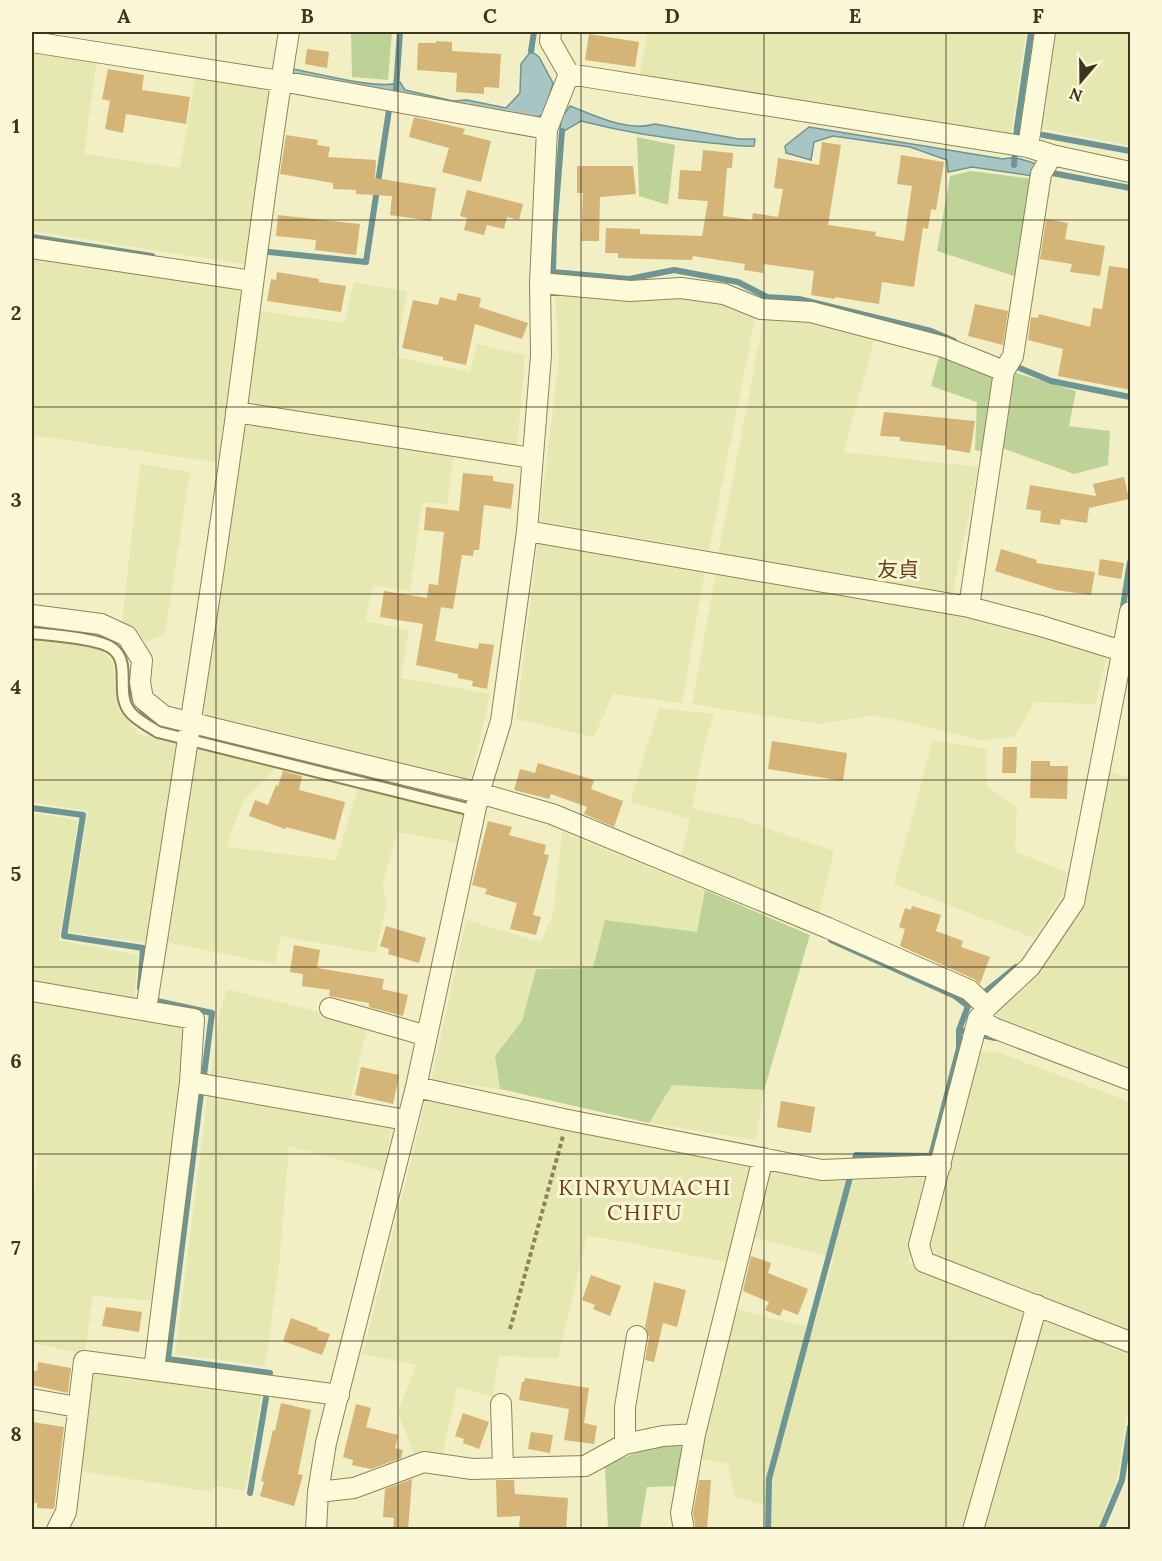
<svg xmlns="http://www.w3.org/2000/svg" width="1162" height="1561" font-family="Lora,'Noto Sans JP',serif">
	<rect width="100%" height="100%" fill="#f2efc4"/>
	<!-- farmland -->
	<path fill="#e5e9b1" d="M648,32h378l-15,103 -371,-61z
		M1052,32h78v114l-91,-18z
		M32,49l65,10 -13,95 96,14 16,-94 79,13 -26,178 -217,-34z
		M32,256l215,33 -26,174 -189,-28z
		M354,282l53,9 -11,66 74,15 7,-28 48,11 -8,94 -272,-42 12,-96 88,12z
		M555,294l74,7 51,-5 42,6 33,16 -46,232 -170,-29 20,-161z
		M764,317l64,7 47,12 -31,116 135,15 -27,128 -234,-39z
		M241,422l213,30 -7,52 -25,-2 -12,89 -37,-6 -8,36 44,9 -8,48 89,16 -20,89 -271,-68z
		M140,464l50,8 -25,162 -19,8 -24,-21z
		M538,542l167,29 -23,132 -69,-9 -19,43 -78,-18z
		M716,572l294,52 97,29 -11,51 -61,-2 -21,35 -33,3 -105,-25 -57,9 -127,-20z
		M32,639l70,10 11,14 4,43 21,28 43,12 -29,198 -84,-12 20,-121 -56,-9z
		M659,708l55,6 -10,33 -12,61 48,11 94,32 -16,67 -138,-56 10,-43 -60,-17z
		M933,740l54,9 -1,37 31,21 -2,44 53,22 -6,23 -28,42 -140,-54z
		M194,747l84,19 -35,35 -17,46 110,13 22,-72 108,27 -8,28 -61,-11 -15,55 5,13 -11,53 -95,-17 -6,28 -110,-22z
		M1109,771l21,7v292l-130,-50 -6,-10 42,-40 48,-67z
		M32,813l46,7 -19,120 79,15 -4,44 -102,-17z
		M562,832l143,58 -8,43 -92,-13 -12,48 -57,1 -14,52 -27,35 5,33 -69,-9 35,-160 75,22 12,-28z
		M227,989l141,35 -18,75 -139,-23 9,-65z
		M32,997l155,31 -33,273 -61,-5 -8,58 -53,-11v-133l6,-51 -6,-2z
		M995,1051l135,51v230l-195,-75 -7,-19 48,-186z
		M672,1085l92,5 -8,50 -107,-17z
		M208,1093l184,30 -8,49 -95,-26 -10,120 -14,100 -90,-12z
		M427,1096l326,68 -22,99 -144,-28 -29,123 -59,-2 -7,41 -35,-10 -16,74 -27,-7 -16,-41 18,-48 -53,-11z
		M769,1165l73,16 88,-4 -22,85 118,48 -59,219h-196v-22l-37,-10 -6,-33 -31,-6 36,-150 80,21 21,-71 -84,-22z
		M1039,1315l91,33v49l-13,83 -20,49 -118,1z
		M90,1368l172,23 -17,100 -29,-5 -6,6 -129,-21z"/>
	<!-- green -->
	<path fill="#bdd297" d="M351,32h41l-4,48 -36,-3z
		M637,137l38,8 -7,60 -29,-9z
		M971,171l63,8 -17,98 -80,-26 13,-75z
		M940,353l57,24 -13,75 -9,-2 2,-48 -46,-16z
		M1013,372l63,19 -7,35 41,5 -2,34 -34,9 -72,-26z
		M705,890l105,45 -46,155 -92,-5 -23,38 -149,-34 -5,-33 27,-35 14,-52 57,-1 12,-48 92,12z
		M656,1444l28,3 -6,39 -31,1 -7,42h-25l-7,-2 -3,-61z"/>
	<!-- water -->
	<path fill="#a7c5c3" stroke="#6c9594" stroke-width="1.5" d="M531,51l8,6 14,26 -7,25 19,5 5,-7c26,10 57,26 85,18l84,15h16l-1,7c-15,1 -28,-2 -43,-3 -44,-4 -87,-11 -130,-22l-17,10 -4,-1 1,-8 -19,-7 -13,5 -238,-47 2,-4c22,4 89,22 107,13l5,8 48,11 14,-1 39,8 14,-15 1,-29z
		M809,127l194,32c12,-3 22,1 33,5l-3,12 -61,-9 -24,5 -1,-12 -37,-13 -77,-11 -19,6 -3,18 -25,-7 -1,-7z"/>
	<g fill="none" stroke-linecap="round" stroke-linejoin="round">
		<!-- stream -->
		<path stroke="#6c9594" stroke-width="6" d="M531,51l3,-19
			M396,89l4,-57
			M562,131l-8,101 -1,40 76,7 45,-9 64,12 29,15 32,2 132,32 23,10
			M1043,135l87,16
			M1014,165l3,-38 14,-95
			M1047,172l83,16
			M32,237l120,19
			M269,252l97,10 23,-152
			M1010,364l41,17 79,16
			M1122,613l8,-51
			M132,677c-3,17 6,33 21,41
			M32,808l51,7 -19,121 79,12 -3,40
			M831,940l124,56 13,10 -9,24 36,8
			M980,996l36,-29
			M157,1001l55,12 -8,62
			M201,1093l-33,266 102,14
			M250,1493l16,-95
			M768,1530l1,-51 87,-324 75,1 28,-108v-18
			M1101,1530l21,-50 8,-53"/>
	</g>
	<!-- building -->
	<path fill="#d4b477" d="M589,34l50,8 -4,25 -50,-7z
		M436,41l16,1v9l49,3 -2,34 -15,-1v7l-28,-2 1,-19 -40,-3 1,-27h18z
		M307,49l22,3 -2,16 -22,-4z
		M108,69l36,6 -2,15 48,7 -4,27 -60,-10 -3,19 -18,-4 5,-28 -8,-2z
		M414,117l51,12 -2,5 28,7 -10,41 -39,-10 7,-24 -40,-11z
		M286,135l32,5 -1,5 13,2 -2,10 48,3 -1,18 61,10 -5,33 -41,-6 2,-19 -36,-2v-4l-23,-1v-6l-53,-9z
		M822,142l19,3 -13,80 48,7 -1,4 29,5 8,-55 -15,-2 4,-29 43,7 -8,48 -5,-1 -3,20 -5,-1 -9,59 -32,-5 -3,22 -44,-7v2l-24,-4 3,-24 -50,-7 -1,9 -19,-3 1,-6 -52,-8 -1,4 -43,-1 -31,-1v-5h-13l1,-25 34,1v5l62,2 6,-35 -30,-2 2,-29 21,1 2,-21 30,3 -1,15h-5l-4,48 29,4 1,-7 25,4 5,-28 -9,-1 4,-30 41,7z
		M577,166h56l3,28 -36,3 -1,44h-18l2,-48h-6z
		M467,190l56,14 -4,16 -12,-3 -3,12 -17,-4 -3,10 -20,-5 3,-12 -7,-2z
		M278,215l82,9 -4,31 -41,-5 1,-10 -40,-4z
		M1046,219l22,4 -3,16 40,7 -5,30 -30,-4 2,-8 -32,-5z
		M1109,266l22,3 -3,30h3v91l-73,-14 5,-27 -35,-9 3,-23 7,1 1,-4 51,13 3,-19 9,1z
		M277,272l42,7v3l27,4 -5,26 -74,-11 4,-22 5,1z
		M458,293l23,5 -2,9 49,16 -6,16 -47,-15 -9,41 -23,-5v-3l-41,-9 11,-48 25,5 2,-8 16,4z
		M975,304l33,7 -5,34 -35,-9z
		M884,412l91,9 -5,32 -24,-4v-3l-46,-5v-4l-20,-1z
		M463,473l30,3v5l21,3 -3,25 -27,-4 -5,45h-5l-1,6 -11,-1 -9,54 -12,-2 -6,34 43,8 1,-6 15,2 -7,44 -15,-3 1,-5 -15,-3v-4l-42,-9 7,-41 -43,-7 4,-26 43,7 2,-14 9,1 6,-53 -20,-2 2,-23 33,4z
		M1124,477l5,22 -40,9 -2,15 -26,-4 -1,6 -20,-3 1,-11 -15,-2 4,-24 66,11 -3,-12z
		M1001,549l36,11 -1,3 59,9 -4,23 -35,-5 -61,-19z
		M1100,559l24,4 -3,16 -23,-4z
		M772,741l75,12 -4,28 -75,-12z
		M1003,747h14l-1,26h-14z
		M1031,761h19v5h18l-1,33 -37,-1z
		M538,763l56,17 -3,9 32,12 -9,26 -30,-13 3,-7 -36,-13 -2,5 -35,-9 6,-21 15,4z
		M283,771l19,5 -3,14 46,12 -10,38 -49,-13 -1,2 -36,-13 6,-16 13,5 8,-20 2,1z
		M488,821l24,6 -3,8 37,10 -2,9 5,1 -16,60 8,2 -5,18 -26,-6 7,-26 -32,-9 2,-5 -15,-4z
		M912,906l29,9 -5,16 27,10 -2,6 29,10 -10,27 -6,-5 -74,-33 5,-17 -6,-2 6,-19 6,2z
		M386,926l40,12 -7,25 -31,-9 1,-5 -9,-3z
		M294,945l26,5 -3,18 67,11 -2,10 26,6 -5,21 -34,-9v-4l-40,-7 1,-6 -28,-4 1,-12 -13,-2z
		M361,1067l38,8 -6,29 -38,-9z
		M781,1101l34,6 -4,26 -34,-6z
		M751,1256l20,7 -3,10 40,16 -10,26 -15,-6 -3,7 -15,-6 4,-8 -26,-11z
		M591,1275l30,11 -11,30 -17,-7 2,-4 -13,-5z
		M654,1282l32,8 -9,37 -14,-4 -9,39 -9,-2 4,-23 -4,-10z
		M106,1307l36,5 -3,20 -37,-6z
		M291,1318l27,10 -1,2 13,4 -8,21 -39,-14z
		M38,1362l33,6 -3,25 -36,-8v-14h5z
		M525,1378l64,10 -5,35 13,3 -3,18 -30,-4 5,-31 -50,-9 3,-18h2z
		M281,1403l30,7 -13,64 5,1 -9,31 -34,-10 4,-14 -3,-1 12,-51 2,1z
		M356,1404l15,4 -5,19 32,8 -3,13 8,2 -2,8 -30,11 -19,-4 1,-5 -10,-3z
		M463,1413l26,9 -10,27 -16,-6 1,-4 -9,-3z
		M32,1422l32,5 -10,82 -17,-1v-5h-5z
		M531,1432l22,3 -3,18 -22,-4z
		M412,1479l-4,51h-15l1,-12 -11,-1 2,-28z
		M496,1480h18l1,14 53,4 -2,32 -47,-2 1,-12 -23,1z
		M699,1480h12l-4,50h-11l-3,-17z"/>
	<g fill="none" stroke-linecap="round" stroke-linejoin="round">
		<!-- lane casing -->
		<g stroke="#8f8358" stroke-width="14">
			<path id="lane" d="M32,633c17,2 69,5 81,16 19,15 1,46 18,64 7,8 18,13 27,19l318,79"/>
		</g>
		<!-- street casing -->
		<g stroke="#8f8358" stroke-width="22">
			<path id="street" d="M551,32l-1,9 19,33
				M32,42l249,39 266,48
				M569,74l459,73 24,8 78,17
				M1028,147l17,-115
				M32,248l220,33
				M540,283l90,8 51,-3 43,6 37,15 50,3 133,35 60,24 -35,236
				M1004,371l9,-15 28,-182 11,-19
				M236,412l296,46
				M527,531l442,76 72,19 81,25
				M1130,612l-56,290 -44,65 -43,40 -9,12 -59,226 5,17 206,80
				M32,615l69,9 26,12 15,24 -2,22 3,17 21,17 315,77 73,21 276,114 141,62 18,17
				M32,991l162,28 -4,63 -36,288
				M330,1008l97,28
				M146,1010c31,-198 62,-396 90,-595 17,-128 32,-256 53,-383
				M978,1019l16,9 136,52
				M190,1082l216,38
				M416,1087l152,33 254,50 119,-5
				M32,1399l45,8
				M501,1404l2,63
				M625,1444v-37l12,-71
				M318,1492l36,-4 70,-26 48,7 113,-3 40,-22 38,-8 32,-2
				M57,1530l9,-18 18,-151 255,34
				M316,1530l2,-38 8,-49 90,-356 63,-294 22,-72 26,-190 14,-176 -1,-72 7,-154 22,-55
				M684,1530l-3,-17 14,-79 68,-276
				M973,1530l64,-225"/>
		</g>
		<!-- path -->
		<path stroke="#8f8358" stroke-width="4" stroke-dasharray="4.5 3" stroke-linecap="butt" d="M510,1329l53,-193"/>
		<!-- lane -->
		<use href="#lane" stroke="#fcfad9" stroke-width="10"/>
		<!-- street -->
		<use href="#street" stroke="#fcfad9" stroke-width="20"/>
	</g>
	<!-- grid -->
	<path fill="none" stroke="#3e351e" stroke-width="1.5" stroke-opacity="0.55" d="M216,32v1498M398,32v1498M581,32v1498M764,32v1498M946,32v1498M32,220h1098M32,407h1098M32,594h1098M32,780h1098M32,967h1098M32,1154h1098M32,1341h1098"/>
	<g text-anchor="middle" stroke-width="6" stroke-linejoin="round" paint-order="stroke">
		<!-- neighbourhood labels -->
		<g font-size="21" fill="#6f3f19" stroke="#f9f7d5">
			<text x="898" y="577">友貞</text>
		</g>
		<!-- quarter labels -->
		<g font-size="22" letter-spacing="1.5" fill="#6f3f19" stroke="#f9f7d5">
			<text x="645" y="1195">KINRYUMACHI<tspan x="645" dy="25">CHIFU</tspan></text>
		</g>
	</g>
	<!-- border -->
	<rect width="1162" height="1561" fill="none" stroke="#f9f7d5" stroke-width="66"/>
	<!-- north arrow -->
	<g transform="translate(1081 81) rotate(200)" stroke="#f9f7d5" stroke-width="4.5" paint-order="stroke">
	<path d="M0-4.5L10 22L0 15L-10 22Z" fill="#3e351e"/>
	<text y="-9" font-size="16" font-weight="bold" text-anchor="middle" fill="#3e351e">N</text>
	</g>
	<rect x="33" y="33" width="1096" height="1495" fill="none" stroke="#3e351e" stroke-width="2"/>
	<g font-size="20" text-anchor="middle" font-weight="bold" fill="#3e351e">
		<text x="124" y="23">A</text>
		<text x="307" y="23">B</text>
		<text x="490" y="23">C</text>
		<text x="672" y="23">D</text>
		<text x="855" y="23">E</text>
		<text x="1038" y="23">F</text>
		<text x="16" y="133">1</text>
		<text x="16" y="320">2</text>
		<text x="16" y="507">3</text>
		<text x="16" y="694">4</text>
		<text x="16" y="881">5</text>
		<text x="16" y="1068">6</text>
		<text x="16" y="1255">7</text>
		<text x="16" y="1441">8</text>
	</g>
</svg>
